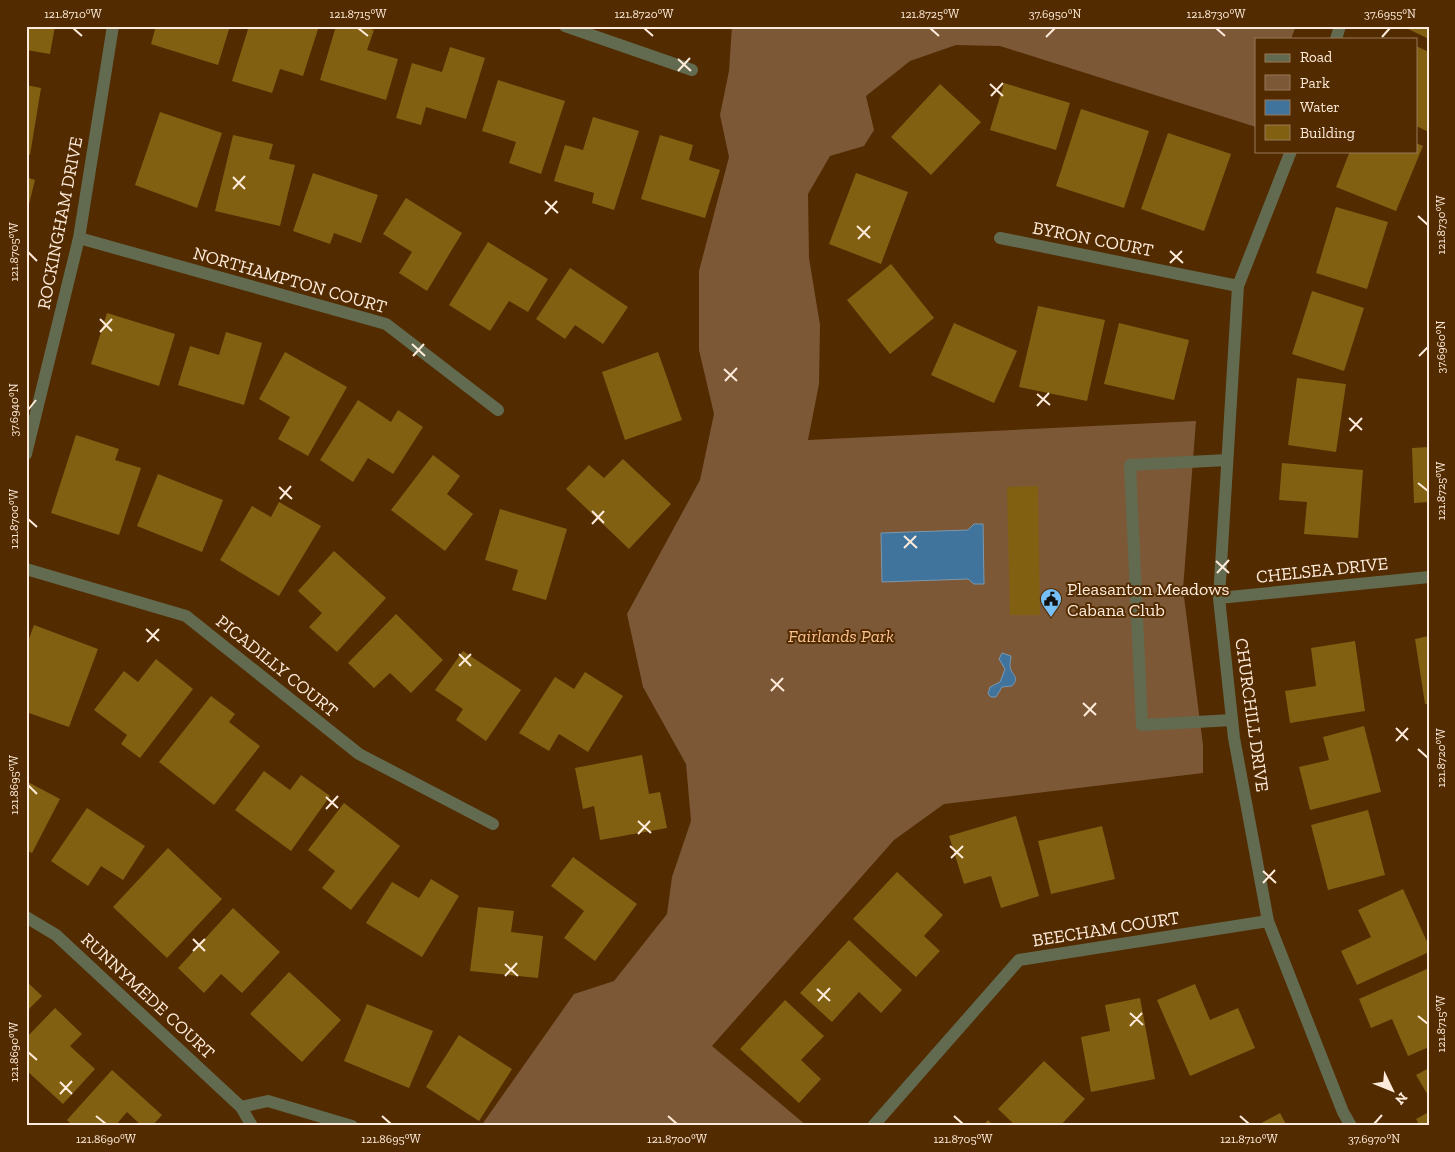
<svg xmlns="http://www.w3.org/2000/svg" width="1455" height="1152" font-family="'Zilla Slab',serif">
	<rect width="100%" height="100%" fill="#522b00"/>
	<!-- green -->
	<path fill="#7d5836" d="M732,26h564l-5,13h-35v88l-256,-81 -44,-1 -46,16 -44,35 8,34 -10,16 -34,10 -22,38 1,64 11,67 -1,59 -11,56 388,-19 -13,168 20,156v28l-259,31 -50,36 -182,206 95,80h-326l93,-132 40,-13 53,-67 5,-37 19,-56 -5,-57 -43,-77 -16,-73 73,-134 14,-66 -15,-64v-79l30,-114 -9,-42 9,-44z"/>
	<!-- water -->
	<path fill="#40749c" stroke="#7998af" d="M974,524h9l1,60h-10l-6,-5 -86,3 -1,-49 87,-3z
		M1002,653l9,3c0,3 -1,6 -1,9 0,10 11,11 2,21l-10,1 -6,10h-5l-3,-3 2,-7 10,-5 5,-13 -6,-10z"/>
	<!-- building -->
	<path fill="#826012" d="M26,26h29l-5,28 -24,-4z
		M156,26h74l-12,39 -67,-21z
		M249,26h70l-16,50 -23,-7 -8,24 -40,-12z
		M336,26h23l15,4 -7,20 31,9 -12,41 -66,-20z
		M1402,26h27v13z
		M1416,46l13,6v80l-13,-6z
		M450,47l35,11 -19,61 -40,-12 -5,18 -25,-7 16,-55 30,9z
		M498,80l67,21 -24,73 -32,-11 7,-21 -34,-11z
		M1004,83l66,20 -14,47 -66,-20z
		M940,84l41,38 -50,53 -40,-38z
		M26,85l15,3 -11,67h-4z
		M1081,109l68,22 -25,77 -68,-22z
		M160,112l62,21 -25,75 -62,-23z
		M593,117l46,14 -25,79 -22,-7 2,-10 -40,-12 11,-36 18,5z
		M1168,133l63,21 -27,77 -63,-22z
		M233,135l40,9 -4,15 26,6 -15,61 -65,-15z
		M660,135l33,10 -4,15 31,10 -15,48 -64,-19z
		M1416,143l7,3 -27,65 -60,-24 14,-36h66z
		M313,173l65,22 -17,48 -27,-10 -4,11 -37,-13z
		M856,173l52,19 -27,72 -52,-20z
		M26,177l9,3 -8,32h-1z
		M406,198l56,35 -35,58 -28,-18 13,-21 -29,-18z
		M1336,207l52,15 -21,67 -51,-16z
		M488,242l60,37 -20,33 -19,-11 -19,30 -41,-26z
		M891,264l43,54 -44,36 -43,-54z
		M570,268l58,39 -25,37 -28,-19 -10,14 -29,-20z
		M1312,291l52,17 -20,63 -52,-17z
		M1038,306l67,14 -18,81 -68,-14z
		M107,313l68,21 -16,52 -68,-22z
		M954,323l63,28 -23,52 -63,-28z
		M1119,323l70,17 -15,60 -70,-16z
		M226,332l36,11 -18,62 -66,-20 12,-39 29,9z
		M285,352l62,35 -39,69 -30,-17 12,-22 -31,-18z
		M658,352l24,68 -57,20 -23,-68z
		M1297,378l49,6 -10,68 -48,-7z
		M358,400l33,22 7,-12 25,17 -30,47 -25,-16 -15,24 -33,-22z
		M76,435l43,14 -4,11 26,8 -22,67 -68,-22z
		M1429,447v55l-15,1 -2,-55z
		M433,455l27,21 -13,18 26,20 -28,37 -54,-41z
		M623,459l48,45 -42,45 -63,-60 23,-24 15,13z
		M1282,463l81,7 -5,68 -54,-4 3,-32 -28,-2z
		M158,474l65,26 -21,52 -65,-26z
		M1038,486l2,129h-30l-3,-128z
		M279,502l42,24 -42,70 -59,-36 32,-54 19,11z
		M500,509l67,20 -21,71 -34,-10 6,-20 -33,-10z
		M334,551l52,47 -49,54 -28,-25 13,-14 -24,-22z
		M396,614l47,46 -32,33 -21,-20 -16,15 -26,-25z
		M34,625l64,24 -29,78 -43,-15v-65z
		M1429,636v68h-4l-10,-65z
		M1355,641l10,70 -75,12 -5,-32 31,-5 -5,-38z
		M463,651l58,39 -35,51 -30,-21 7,-11 -28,-19z
		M156,659l37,30 -53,69 -19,-14 6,-9 -33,-25 30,-39 14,11z
		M585,672l38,24 -35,56 -29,-18 -10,17 -30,-18 36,-56 19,12z
		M211,696l24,18 -6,8 31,24 -46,59 -55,-43z
		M1364,726l17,66 -71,18 -11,-43 30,-7 -6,-23z
		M642,755l7,39 11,-2 7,36 -67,12 -6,-34 -11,3 -8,-41z
		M264,771l26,19 11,-15 29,21 -39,55 -56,-41z
		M26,781l34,18 -28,54 -6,-3z
		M344,803l56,43 -49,64 -29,-22 13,-17 -27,-21z
		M87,808l58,38 -22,34 -22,-14 -13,20 -37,-25z
		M1368,810l17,65 -57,15 -17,-65z
		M1016,816l23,80 -38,12 -10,-32 -27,8 -15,-48z
		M1102,826l13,53 -64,15 -13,-53z
		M168,848l54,51 -55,59 -54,-51z
		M573,857l64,47 -42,57 -31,-23 20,-27 -33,-25z
		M897,872l46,43 -19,21 16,15 -24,26 -63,-58z
		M431,879l28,17 -37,61 -56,-34 26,-41 27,16z
		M1403,889l26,57v6l-72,33 -16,-34 30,-14 -13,-27z
		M478,907l36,4 -3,21 32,4 -5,42 -68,-7z
		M233,908l47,44 -38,41 -21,-19 -17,19 -26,-25z
		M849,940l53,50 -21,23 -22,-21 -27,30 -32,-29z
		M1427,969l2,78 -21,9 -16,-37 -21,9 -12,-29z
		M289,972l52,48 -39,42 -52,-48z
		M26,981l16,15 -16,16z
		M1195,984l15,36 28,-12 17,40 -65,28 -33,-76z
		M1140,998l15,81 -64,13 -10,-55 29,-6 -5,-26z
		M785,1000l39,36 -23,24 20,19 -22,24 -59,-54z
		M367,1004l66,27 -24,57 -65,-27z
		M55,1008l27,26 -12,12 25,23 -32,35 -37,-34v-32z
		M459,1035l53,34 -33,52 -53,-34z
		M1044,1061l41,38 -25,27h-44l-18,-17z
		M1429,1068v29l-13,-22z
		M112,1070l50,45 -10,11h-10l-15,-14 -12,14h-42l-6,-6z
		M1429,1112v14h-9l-4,-7z
		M1280,1113l7,13h-31z
		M988,1120l6,6h-11z"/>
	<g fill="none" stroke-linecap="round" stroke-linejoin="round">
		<!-- lane -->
		<path stroke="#626b4f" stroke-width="12" d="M1227,460l-97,5 12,260 90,-5"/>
		<!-- street -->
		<path stroke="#626b4f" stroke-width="12" d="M565,26l127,44
			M1336,39l4,-13
			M1291,151l-53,135 -19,312 15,140 34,183 75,191 8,14
			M79,238l307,86 112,86
			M1000,238l238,48
			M26,454l53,-216 34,-212
			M26,569l160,47 173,138 134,70
			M1219,598l210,-21
			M26,917l30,18 185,172 11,19
			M241,1107l27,-6 84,25
			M873,1126l146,-166 249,-39"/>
	</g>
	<!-- ticks -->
	<path fill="none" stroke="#feebdb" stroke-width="2" d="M73,28l9,8M358,28l10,8M644,28l9,8M930,28l9,8M1216,28l9,8M1046,37l9,-9M1382,37l8,-9M678,59l13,12M678,71l12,-13M990,84l13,12M991,96l12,-13M233,177l12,12M233,189l12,-13M545,201l13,12M545,214l12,-13M1418,216l10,9M857,226l13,12M858,239l12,-13M1170,251l13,12M28,252l9,9M1170,263l12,-12M100,319l12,12M100,332l12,-13M412,344l13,12M413,356l11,-12M1419,356l9,-9M724,369l13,12M725,381l12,-13M1037,394l13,11M1037,406l12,-13M28,410l8,-10M1349,418l13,12M1350,431l12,-13M1418,483l10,8M279,487l13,12M280,499l11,-13M592,511l12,12M28,519l9,8M592,524l12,-13M904,536l13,12M904,548l12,-12M1216,561l13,12M1217,573l12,-13M146,629l13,12M147,642l12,-13M459,654l12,12M459,666l12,-12M771,679l13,12M771,691l12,-13M1083,703l13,12M1084,716l12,-13M1396,728l12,12M1396,741l12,-13M1418,749l10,9M28,785l9,9M326,797l12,11M326,809l12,-13M638,821l13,12M638,834l12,-13M950,846l13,12M951,858l12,-12M1263,871l13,12M1263,883l12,-13M193,939l12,12M193,951l12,-12M505,964l13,12M505,976l12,-13M817,989l13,12M818,1001l12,-13M1130,1013l13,12M1418,1016l10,8M1130,1026l12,-13M28,1052l9,8M60,1082l12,12M60,1094l12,-13M96,1116l10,8M382,1116l9,8M668,1116l9,8M954,1116l9,8M1240,1116l9,8M1374,1124l8,-9"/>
	<!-- icons -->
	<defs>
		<g id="civic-pin" transform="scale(1.125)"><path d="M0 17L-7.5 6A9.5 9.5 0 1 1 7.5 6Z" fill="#77c0f7" stroke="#522b00"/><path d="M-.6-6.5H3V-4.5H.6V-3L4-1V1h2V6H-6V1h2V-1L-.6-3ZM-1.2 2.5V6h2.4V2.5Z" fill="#111"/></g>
	</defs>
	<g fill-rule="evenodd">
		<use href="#civic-pin" x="1051" y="599"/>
	</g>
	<g text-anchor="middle" stroke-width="4" stroke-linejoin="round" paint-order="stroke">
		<!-- street labels -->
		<g font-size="18" fill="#feebdb" stroke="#522b00">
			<text transform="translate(60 223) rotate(-79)" y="6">ROCKINGHAM DRIVE</text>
			<text transform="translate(1093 239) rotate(11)" y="6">BYRON COURT</text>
			<text transform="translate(290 280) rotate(16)" y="6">NORTHAMPTON COURT</text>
			<text transform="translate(1322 570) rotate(-6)" y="6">CHELSEA DRIVE</text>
			<text transform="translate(277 666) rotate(39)" y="6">PICADILLY COURT</text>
			<text transform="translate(1252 715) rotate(82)" y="6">CHURCHILL DRIVE</text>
			<text transform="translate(1106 929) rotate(-9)" y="6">BEECHAM COURT</text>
			<text transform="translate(148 996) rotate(43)" y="6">RUNNYMEDE COURT</text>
		</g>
		<!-- poi labels -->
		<g font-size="18" fill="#feebdb" stroke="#522b00" text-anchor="start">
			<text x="1067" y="595">Pleasanton Meadows<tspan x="1067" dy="21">Cabana Club</tspan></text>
		</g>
		<!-- park labels -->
		<g font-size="18" font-style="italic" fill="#fbc391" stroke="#522b00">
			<text x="841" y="642">Fairlands Park</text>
		</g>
	</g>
	<!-- border -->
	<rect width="1455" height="1152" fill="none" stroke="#522b00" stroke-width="55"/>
	<!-- legend -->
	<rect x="1255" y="38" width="162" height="115" fill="#522b00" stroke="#977858"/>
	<rect x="1265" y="54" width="25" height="8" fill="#626b4f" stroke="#977858"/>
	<text x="1300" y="62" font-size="15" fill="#feebdb">Road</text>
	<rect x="1265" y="75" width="25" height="15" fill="#7d5836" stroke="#977858"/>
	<text x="1300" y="88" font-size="15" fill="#feebdb">Park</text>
	<rect x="1265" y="100" width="25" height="15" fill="#40749c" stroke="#977858"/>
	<text x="1300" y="112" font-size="15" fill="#feebdb">Water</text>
	<rect x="1265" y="125" width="25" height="15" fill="#826012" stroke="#977858"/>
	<text x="1300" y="138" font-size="15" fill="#feebdb">Building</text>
	<!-- north arrow -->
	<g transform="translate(1392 1090) rotate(133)" stroke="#522b00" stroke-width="4" paint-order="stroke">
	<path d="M0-4L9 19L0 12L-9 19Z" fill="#feebdb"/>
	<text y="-8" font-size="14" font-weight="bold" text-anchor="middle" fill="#feebdb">N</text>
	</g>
	<rect x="28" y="28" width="1400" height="1096" fill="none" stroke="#feebdb" stroke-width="2"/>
	<g font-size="12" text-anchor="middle" fill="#feebdb">
		<text x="73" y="18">121.8710°W</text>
		<text x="358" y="18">121.8715°W</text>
		<text x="644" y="18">121.8720°W</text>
		<text x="930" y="18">121.8725°W</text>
		<text x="1055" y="18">37.6950°N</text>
		<text x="1216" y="18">121.8730°W</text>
		<text x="1390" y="18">37.6955°N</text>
		<text transform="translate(1441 225) rotate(-90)" y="4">121.8730°W</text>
		<text transform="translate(14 252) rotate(-90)" y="4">121.8705°W</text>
		<text transform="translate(1441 347) rotate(-90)" y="4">37.6960°N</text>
		<text transform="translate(14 410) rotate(-90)" y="4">37.6940°N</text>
		<text transform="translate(1441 491) rotate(-90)" y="4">121.8725°W</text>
		<text transform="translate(14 519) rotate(-90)" y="4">121.8700°W</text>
		<text transform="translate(1441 758) rotate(-90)" y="4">121.8720°W</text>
		<text transform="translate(14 785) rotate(-90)" y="4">121.8695°W</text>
		<text transform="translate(1441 1024) rotate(-90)" y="4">121.8715°W</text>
		<text transform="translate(14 1052) rotate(-90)" y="4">121.8690°W</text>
		<text x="106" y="1143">121.8690°W</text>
		<text x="391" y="1143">121.8695°W</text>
		<text x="677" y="1143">121.8700°W</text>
		<text x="963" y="1143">121.8705°W</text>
		<text x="1249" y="1143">121.8710°W</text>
		<text x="1374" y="1143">37.6970°N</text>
	</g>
</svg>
